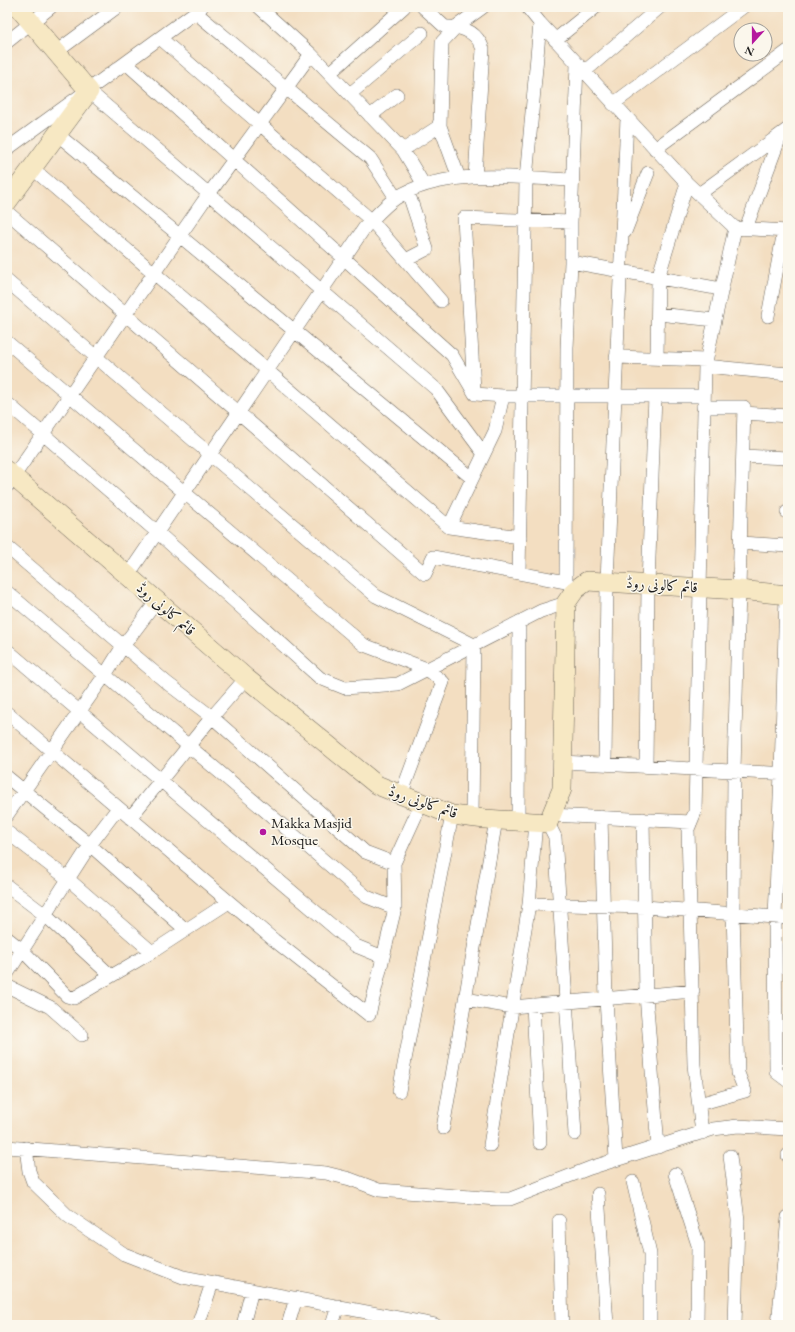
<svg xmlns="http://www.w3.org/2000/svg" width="795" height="1332" font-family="'EB Garamond',Amiri,serif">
	<rect width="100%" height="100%" fill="#fbf7ec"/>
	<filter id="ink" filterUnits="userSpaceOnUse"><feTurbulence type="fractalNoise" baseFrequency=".025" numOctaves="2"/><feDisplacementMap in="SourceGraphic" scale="8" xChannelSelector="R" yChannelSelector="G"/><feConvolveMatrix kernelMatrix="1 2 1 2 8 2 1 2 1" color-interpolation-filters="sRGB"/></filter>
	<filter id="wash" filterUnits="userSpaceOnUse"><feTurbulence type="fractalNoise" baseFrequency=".012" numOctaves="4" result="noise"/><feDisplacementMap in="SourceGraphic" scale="16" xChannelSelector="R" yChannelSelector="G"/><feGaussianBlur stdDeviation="0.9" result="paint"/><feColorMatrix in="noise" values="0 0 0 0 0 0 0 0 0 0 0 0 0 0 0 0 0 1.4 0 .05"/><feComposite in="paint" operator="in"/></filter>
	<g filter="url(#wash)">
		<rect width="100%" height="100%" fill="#f3dec1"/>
	</g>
	<g filter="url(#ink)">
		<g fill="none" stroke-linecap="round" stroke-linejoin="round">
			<!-- street casing -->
			<g stroke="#676056" stroke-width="14">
				<path id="street" d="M259,7l52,47 92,96 21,35
					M423,7l22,20c18,-1 32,5 38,22l-8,128
					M527,7l13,16 147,160 48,45 53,3
					M195,12l175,146 26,40
					M160,38l211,182 70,81
					M555,40l41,-33
					M7,42l44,-35
					M56,52l61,-45
					M126,63l326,292 23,39 28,2
					M584,72l76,-65
					M330,73l74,-66
					M89,91l347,298 48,65
					M350,94l72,-61
					M613,104l130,-97
					M370,116l27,-21
					M57,134l415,344
					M7,149l194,-141
					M655,149l133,-98
					M403,150l35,-23 2,-6
					M32,168l417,359 71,10
					M459,178l-19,-52 2,-84 15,-16 26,-19
					M699,194l89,-65
					M7,212l418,362 8,-17 133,25
					M746,228l35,-94
					M625,232l23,-59
					M406,260l21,-11 -19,-57
					M571,262l150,27
					M7,281l369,315 98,49 -2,172
					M658,314l57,6
					M768,316l16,-85
					M7,342l357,303 63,24 16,13 -42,113
					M616,357l90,3
					M657,358l1,-80 29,-95
					M705,366l83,8
					M474,390l-10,-172 107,4
					M7,403l150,129 163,146 25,10 53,-4 143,-73 25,-8
					M744,413l44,3
					M743,456l45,2
					M7,486l196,-284 108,-148
					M787,512h1
					M449,527l46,-96 8,-35h201
					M740,543l48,3
					M7,547l160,136 45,34 153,135 29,11
					M519,573l7,-394 14,-156
					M128,575l237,-348c10,-10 20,-22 31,-29 48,-31 122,-20 176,-18
					M572,587l-6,-5 1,-234 4,-86v-40l6,-158
					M7,592l360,305 28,11
					M786,595l-5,179 -6,143 1,155 12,9
					M7,650l349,296 27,11
					M7,713l267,227 95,75 26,-107 -1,-45 27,-59
					M562,762l226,12
					M605,764l2,-183 20,-463
					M646,766l2,-182 7,-188
					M7,777l83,68 96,85
					M7,815l98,-140 18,-29 34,-45
					M551,815l140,7
					M601,817l5,182 10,160
					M130,818l82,-101 34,-39
					M643,819l3,176 12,152
					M518,822l1,-200
					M548,823l7,14 20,297
					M7,832l61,47 84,73
					M7,886l38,29 66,61
					M529,904l116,3 143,11
					M7,938l15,12 45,46 7,2 78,-46 77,-50
					M7,974l83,-129 28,-37
					M7,986l43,21 32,28
					M465,999l47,8 181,-16
					M533,1005l7,138
					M399,1091l53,-276
					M699,1104l46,-13 -7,-18 -5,-159 1,-144 10,-363h-41
					M443,1128l53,-308
					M702,1133l-8,-68 -6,-236 7,-17 10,-446 30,-138
					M490,1145l39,-241 7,-82
					M7,1147l319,26 24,6 29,11 118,9h13l80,-31 123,-39 25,-3 50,3
					M26,1148l3,23 4,11 35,34 56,38 59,23 252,48
					M788,1155v1
					M730,1156l8,64 -3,105
					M675,1174l23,71 -1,80
					M633,1182l17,72v71
					M598,1194l9,131
					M559,1221l3,104
					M198,1325l14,-42
					M243,1325l9,-35
					M288,1325l8,-27
					M332,1325l6,-19
					M778,1325l10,-108"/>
			</g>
			<!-- secondary casing -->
			<g stroke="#676056" stroke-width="20">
				<path id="secondary" d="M7,202l82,-111 -71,-84
					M7,471l239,207 131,107 75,30 33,4 63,4 14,-34 4,-186 9,-13 12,-9 152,9 49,5"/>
			</g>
			<!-- street -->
			<use href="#street" stroke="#fff" stroke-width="13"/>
			<!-- secondary -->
			<use href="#secondary" stroke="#f7e8c3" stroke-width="19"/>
		</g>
	</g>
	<!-- markers -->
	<circle fill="#b5179e" stroke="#fbf7ec" stroke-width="1.5" cx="263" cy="832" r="4"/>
	<g text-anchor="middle" stroke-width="3" stroke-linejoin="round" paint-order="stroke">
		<!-- street labels -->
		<g font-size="15" fill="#1c1c1c" stroke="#fbf7ec">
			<text transform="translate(662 585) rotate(4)" y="5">قائم کالونی روڈ</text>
			<text transform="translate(166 609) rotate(41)" y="5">قائم کالونی روڈ</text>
			<text transform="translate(423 802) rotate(19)" y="5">قائم کالونی روڈ</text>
		</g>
		<!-- poi labels -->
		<g font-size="15" fill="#1c1c1c" stroke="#fbf7ec" text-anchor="start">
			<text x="271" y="828">Makka Masjid<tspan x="271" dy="17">Mosque</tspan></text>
		</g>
	</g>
	<!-- margin -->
	<rect width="795" height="1332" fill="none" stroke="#fbf7ec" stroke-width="24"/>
	<!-- north arrow -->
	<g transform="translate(753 42) rotate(201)"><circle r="19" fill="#fbf7ec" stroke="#a29f99"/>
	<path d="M0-3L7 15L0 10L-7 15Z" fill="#b5179e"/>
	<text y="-6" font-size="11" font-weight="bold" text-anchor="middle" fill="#1c1c1c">N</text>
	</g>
</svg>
